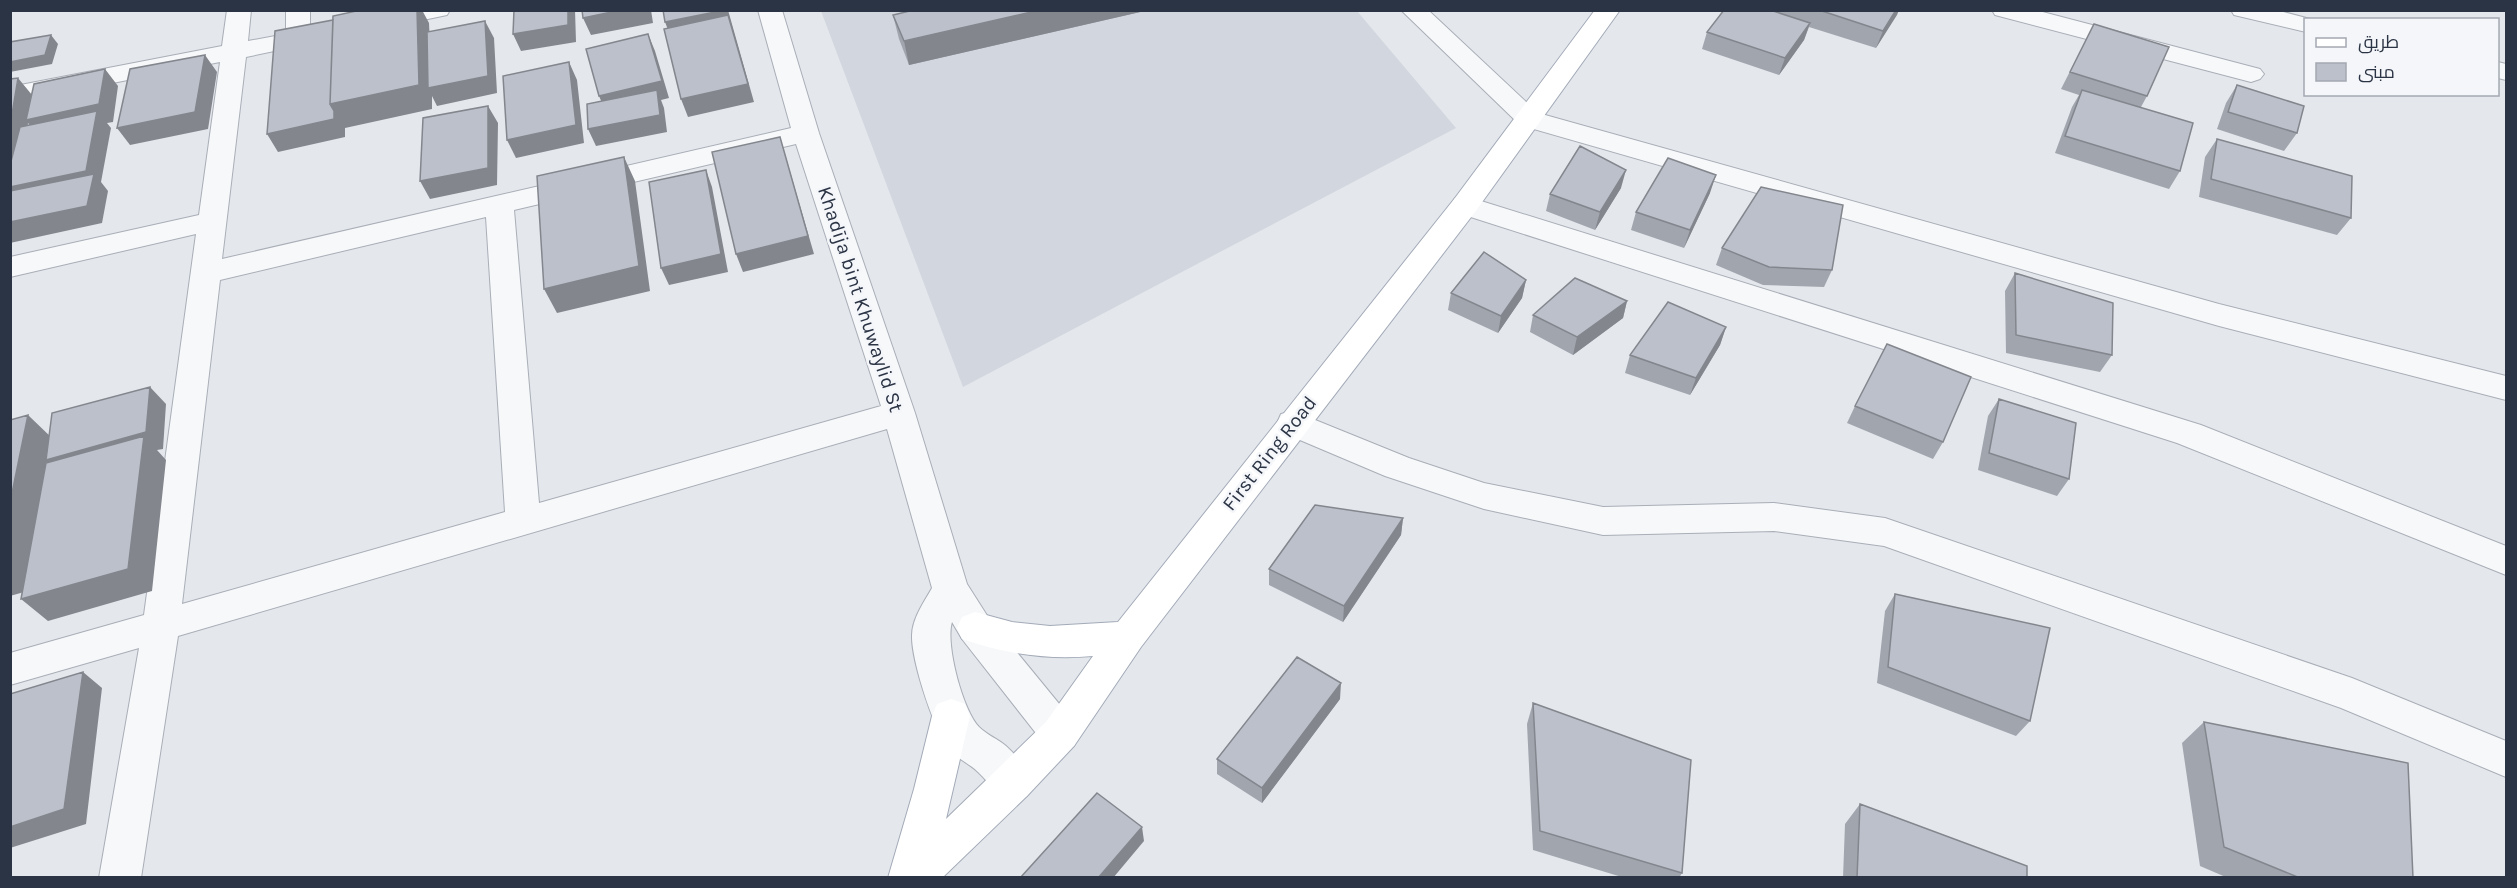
<svg xmlns="http://www.w3.org/2000/svg" width="2517" height="888" font-family="Karla,Cairo,sans-serif">
	<rect width="100%" height="100%" fill="#e4e7ec"/>
	<!-- built -->
	<path fill="#d2d6de" d="M821,11h536l99,117 -493,259z"/>
	<g fill="none" stroke-linecap="round" stroke-linejoin="round">
		<!-- minor casing -->
		<g stroke="#a9aeb7" stroke-width="2">
			<path id="minor" d="M227,10h24l-3,31 38,-7v-24h24v19l8,-1 9,2 3,5 -3,5 -81,17 -24,202 569,-131 -33,-118h24l37,123 96,280 52,171 21,33 86,105 5,12 -5,12 -14,5 -14,-5 -84,-107 -10,-17c-7,22 11,89 27,105 8,8 19,12 27,19 11,10 21,23 27,37l-6,13 -14,5c-19,-7 -21,-16 -35,-29 -7,-7 -18,-12 -26,-20 -17,-16 -41,-93 -40,-117 0,-16 12,-33 20,-47l-45,-159 -709,207 -37,242h-42l40,-230 -129,37v-32l134,-38 52,-381 -186,43v-20l189,-42 21,-153 -210,41v-16l212,-41zM796,144l85,262 -342,97 -25,-293zM486,217l19,295 -323,92 38,-324z
				M400,10h50l-3,5 -67,14 -9,-2 -3,-5 3,-5z
				M1401,10h27l110,103 681,191 287,72v24l-287,-74 -699,-201z
				M1992,10h43l225,59 4,5 -4,5 -9,3 -256,-67z
				M2231,10h45l38,10h-8v12l-72,-17z
				M2498,62l8,2v16l-8,-2z
				M1465,196l736,229 305,121v29l-329,-132 -722,-231 -4,-7 4,-7z
				M1293,411l116,47 75,25 119,24 171,-4 111,15 467,160 154,63v36l-165,-69 -457,-162 -110,-15 -171,4 -119,-26 -99,-33 -104,-44 -4,-9 4,-9z"/>
		</g>
		<!-- primary casing -->
		<g stroke="#a3abb8" stroke-width="2">
			<path id="primary" d="M1595,10h25l-145,202 -334,435 -67,99 -47,50 -85,82h-54l26,-89 18,-73 5,-12 14,-5 14,5 5,12 -24,103 100,-97 47,-66c-46,4 -88,-2 -131,-17l-5,-11 5,-11 13,-5 37,10 38,4 68,-4 337,-424z"/>
		</g>
		<!-- minor -->
		<use href="#minor" fill="#f7f8fa" fill-rule="evenodd"/>
		<!-- primary -->
		<use href="#primary" fill="#fff" fill-rule="evenodd"/>
	</g>
	<!-- wall -->
	<path fill="#a1a5ae" d="M909,10h240l-240,55 -10,-26 -6,-24 17,-3z
		M1777,10h122l-23,38 -67,-21 -5,13 -25,35 -77,-26 5,-17 69,-20z
		M2094,24l53,72 -6,11 39,64 -11,18 -114,-36 17,-46 7,-12 -18,-6z
		M2237,85l60,48 -13,18 -67,-22 9,-26z
		M2217,139l134,79 -14,17 -138,-38 6,-40z
		M1621,188l-26,42 -49,-19 4,-17z
		M1710,193l-26,55 -53,-18 5,-18z
		M1722,248l110,22 -8,17 -61,-2 -47,-20z
		M2015,273l97,82 -12,17 -94,-19 -1,-62z
		M1526,280l-4,18 -24,35 -50,-23 3,-17z
		M1627,301l-4,17 -50,37 -43,-23 3,-17z
		M1726,327l-6,18 -30,50 -65,-22 5,-18z
		M1999,399l70,80 -12,17 -79,-26 10,-54z
		M1855,406l88,36 -10,17 -86,-36z
		M1403,518l-2,17 -58,87 -74,-37v-16z
		M1895,594l135,127 -14,15 -139,-53 8,-72z
		M1340,699l-78,104 -45,-29v-15z
		M1533,703l149,170 -3,5h-54l-92,-28 -6,-126z
		M2204,722l209,156h-185l-28,-12 -18,-123z
		M1860,804l167,74h-184l2,-54z"/>
	<!-- shaded-wall -->
	<path fill="#83868d" d="M417,10h5l7,13 3,64 53,-66 9,17 3,55 -60,13 -5,-10v13l-87,19v9l-67,15 -11,-18 63,-30z
		M568,10h7l1,32 -55,9 -8,-17z
		M621,10h30l2,13 -62,12 -8,-17z
		M725,10h3l26,92 -66,15 -7,-18 -9,-59 -7,-18z
		M1040,10h109l-240,55 -5,-24z
		M1896,10h3l-2,5 -21,33 7,-17z
		M1810,23l-6,17 -25,35 6,-17z
		M648,34l7,17 14,47 -8,2 3,8 3,24 -71,14 -8,-17 19,-15 -8,-18z
		M51,35l7,9 -6,20 -42,8v-10z
		M205,55l12,17 -9,57 -78,16 -13,-17z
		M569,62l8,18 7,63 -68,15 -9,-18z
		M105,69l13,17 -5,36 -6,1 4,5 -10,54 7,9 -6,32 -92,20v-21l77,-16 3,-16 -70,16 -10,-11v-8l76,-16 8,-45 -54,12 -12,-15 -7,54 -11,2v-53l8,-48 14,17 -3,24 70,-15z
		M488,106l10,17 -1,62 -67,14 -10,-18z
		M780,137l34,117 -71,18 -7,-18z
		M624,157l11,24 15,110 -93,22 -13,-24z
		M706,170l6,17 16,85 -59,13 -8,-17z
		M1626,170l-5,18 -26,42 5,-18z
		M1716,175l-6,18 -26,55 6,-18z
		M1526,280l-4,18 -24,35 3,-17z
		M1627,301l-4,17 -50,37 4,-18z
		M1726,327l-6,18 -30,50 6,-17z
		M150,387l16,17 -3,45 -6,1 9,10 -14,131 -104,30 -27,-22 3,-7 -14,4v-93l18,-88 25,24z
		M1403,518l-2,17 -58,87 1,-16z
		M83,672l19,16 -16,136 -76,24v-21z
		M1341,683l-1,16 -78,104v-15z
		M1142,827l2,14 -31,37h-15z"/>
	<!-- building -->
	<path fill="#bbc0ca" stroke="#83868d" stroke-width="1.5" d="M361,10h56l2,75 -89,19 3,-88z
		M514,10h54v15l-55,9z
		M582,10h39l-38,8z
		M663,10h62l-60,12z
		M914,10h126l-136,31 -11,-26z
		M1724,10h46l40,13 -25,35 -78,-26z
		M1819,10h77l-13,21z
		M728,15l20,69 -67,15 -17,-70z
		M333,20l-3,84 4,7v8l-67,15 8,-103z
		M485,21l3,55 -60,12 -1,-56z
		M2094,24l75,23 -22,49 -77,-24z
		M648,34l14,47 -63,15 -13,-47z
		M51,35l-6,20 -35,7v-20z
		M205,55l-10,57 -78,16 13,-59z
		M569,62l7,63 -69,15 -4,-64z
		M105,69l-6,35 -73,16 8,-36z
		M18,78l-8,48v-47z
		M2237,85l67,21 -7,27 -69,-21z
		M657,90l3,25 -72,14 -1,-25z
		M2082,90l111,33 -13,48 -115,-35z
		M488,106v62l-68,13 3,-63z
		M97,111l-11,60 -76,16v-22l10,-38z
		M780,137l28,99 -72,18 -24,-102z
		M2217,139l135,37 -1,42 -140,-39z
		M1580,146l46,24 -26,42 -50,-18z
		M624,157l15,109 -95,23 -7,-113z
		M1668,158l48,17 -26,55 -54,-18z
		M706,170l15,84 -60,14 -12,-86z
		M94,174l-7,32 -77,16v-31z
		M1761,187l82,18 -11,65 -63,-3 -47,-19z
		M1484,252l42,28 -25,36 -50,-23z
		M2015,273l98,30 -1,52 -96,-20z
		M1575,278l52,23 -50,36 -44,-22z
		M1668,302l58,25 -30,51 -66,-23z
		M1887,344l84,33 -28,65 -88,-36z
		M150,387l-4,45 -100,28 6,-47z
		M1999,399l77,24 -7,56 -80,-26z
		M28,415l-18,88v-83z
		M144,436l-16,133 -107,30 25,-136z
		M1315,505l88,13 -59,88 -75,-37z
		M1895,594l155,34 -20,93 -142,-54z
		M1297,657l44,26 -79,105 -45,-29z
		M83,672l-19,137 -54,18v-133z
		M1533,703l158,57 -9,113 -142,-42z
		M2204,722l204,41 5,115h-113l-76,-31z
		M1097,793l45,34 -44,51h-78z
		M1860,804l167,62v12h-170z"/>
	<g text-anchor="middle" stroke-width="5" stroke-linejoin="round" paint-order="stroke">
		<!-- street labels -->
		<g font-size="20" fill="#2b3445" stroke="#f4f6f9">
			<text transform="translate(861 299) rotate(72)" y="7">Khadīja bint Khuwaylid St</text>
			<text transform="translate(1269 453) rotate(-52)" y="7">First Ring Road</text>
		</g>
	</g>
	<!-- border -->
	<rect width="2517" height="888" fill="none" stroke="#2b3445" stroke-width="24"/>
	<!-- legend -->
	<rect x="2304" y="18" width="195" height="78" fill="#f4f6f9" stroke="#a4a8b1" stroke-width="1.5"/>
	<rect x="2316" y="38" width="30" height="9" fill="#ffffff" stroke="#a4a8b1" stroke-width="1.5"/>
	<text x="2358" y="48" font-size="18" fill="#2b3445">طريق</text>
	<rect x="2316" y="63" width="30" height="18" fill="#bbc0ca" stroke="#a4a8b1" stroke-width="1.5"/>
	<text x="2358" y="78" font-size="18" fill="#2b3445">مبنى</text>
</svg>
